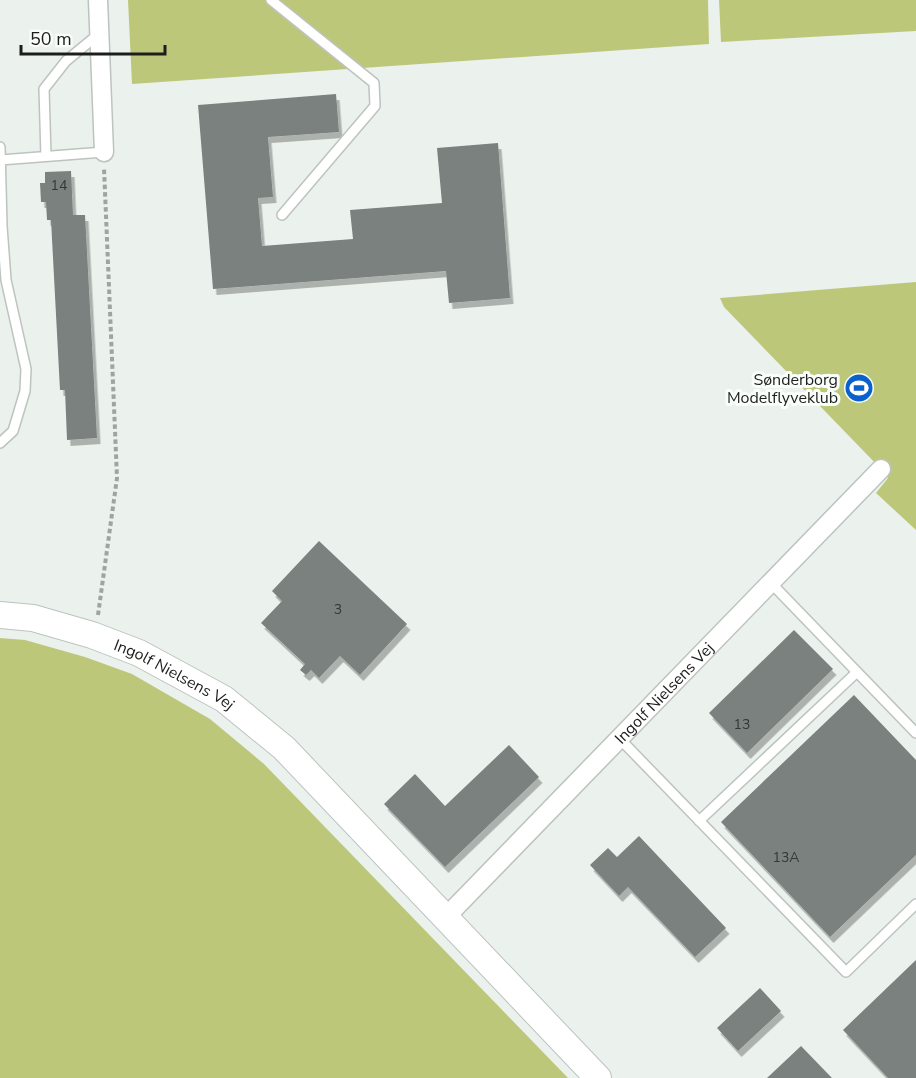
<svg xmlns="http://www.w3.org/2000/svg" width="916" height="1078" font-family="'Nunito Sans',sans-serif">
	<defs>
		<filter id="shadow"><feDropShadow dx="3.5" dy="6" stdDeviation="0" flood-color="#0004"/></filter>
	</defs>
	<rect width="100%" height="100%" fill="#ebf1ed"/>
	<!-- green -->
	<path fill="#bdc77a" d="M128,0h580l1,44 -577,40z
		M719,0h197v31l-195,11z
		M916,282v248l-40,-37 12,-15 -7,-9 -157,-162 -4,-9z
		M0,638l25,2 60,17 47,17 78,45 54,45 304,314h-568z"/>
	<!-- building -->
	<path fill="#7a817f" filter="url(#shadow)" d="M336,94l3,38 -71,5 5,60 -15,1 4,48 91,-7 -3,-29 92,-7 -5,-55 61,-5 12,155 -61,5 -3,-32 -233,18 -15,-184z
		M71,171l2,44h12l12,223 -30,2 -2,-50h-5l-9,-170h-4l-1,-18h-5l-1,-19h5v-11z
		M319,541l88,83 -47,51 -20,-19 -21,22 -8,-8 -5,5 -6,-5 5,-6 -44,-41 21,-22 -10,-10z
		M794,630l39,39 -86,84 -38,-40z
		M854,695l62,65v95l-86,82 -109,-115z
		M509,745l30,32 -94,90 -61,-63 31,-30 30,32z
		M639,836l87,92 -31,29 -67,-70 -9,9 -29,-31 18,-17 9,9z
		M916,960v118h-28l-45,-48z
		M760,988l21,23 -43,40 -21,-23z
		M801,1046l31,32h-65z"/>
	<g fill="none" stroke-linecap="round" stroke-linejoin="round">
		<!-- lane casing -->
		<g stroke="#bdc3bf" stroke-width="12">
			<path id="lane" d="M271,0l103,83 1,23 -93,109
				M0,147l2,79 4,54 20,89 -1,22 -12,40 -13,12
				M46,156l-2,-67 22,-28 34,-28
				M0,160l104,-8
				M771,583l145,150
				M620,739l226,233 70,-68
				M699,821l158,-149"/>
		</g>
		<!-- street casing -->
		<g stroke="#bdc3bf" stroke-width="21">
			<g id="street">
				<path d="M98,0l6,152"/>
				<path id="s1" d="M445,918l436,-449"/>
			</g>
		</g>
		<!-- secondary casing -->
		<g stroke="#bdc3bf" stroke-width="28">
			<g id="secondary">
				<path id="s2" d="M0,615l33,3 59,17 47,18 85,46 60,49 314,330"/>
			</g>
		</g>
		<!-- path -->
		<path stroke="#9fa4a1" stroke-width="4" stroke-dasharray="4.5 3" stroke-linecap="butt" d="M98,615l19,-137 -13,-310"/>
		<!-- lane -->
		<use href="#lane" stroke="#fff" stroke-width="9"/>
		<!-- street -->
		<use href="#street" stroke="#fff" stroke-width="18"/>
		<!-- secondary -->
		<use href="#secondary" stroke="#fff" stroke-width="26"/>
	</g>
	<!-- icons -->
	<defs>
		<g id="stadium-disc" transform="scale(1.5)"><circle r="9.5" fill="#0a61cb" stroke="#f9fefa"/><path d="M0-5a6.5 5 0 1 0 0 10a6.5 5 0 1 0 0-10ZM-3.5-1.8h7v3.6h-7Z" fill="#fff"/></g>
	</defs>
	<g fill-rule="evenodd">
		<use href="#stadium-disc" x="859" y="388"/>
	</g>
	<g text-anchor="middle" stroke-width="6" stroke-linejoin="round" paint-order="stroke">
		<!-- number labels -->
		<g font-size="14" fill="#343735">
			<text x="59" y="190">14</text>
			<text x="338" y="614">3</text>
			<text x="742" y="729">13</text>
			<text x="786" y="862">13A</text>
		</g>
		<!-- poi labels -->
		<g font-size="16" fill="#1c1e1c" stroke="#f9fefa" text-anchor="end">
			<text x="838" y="385">Sønderborg<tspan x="838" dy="18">Modelflyveklub</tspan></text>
		</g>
		<!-- street labels -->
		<g font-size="16" fill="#1c1e1c" stroke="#f9fefa">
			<text dy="6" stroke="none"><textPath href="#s2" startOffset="186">Ingolf Nielsens Vej</textPath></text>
			<text dy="6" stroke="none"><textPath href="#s1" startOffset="314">Ingolf Nielsens Vej</textPath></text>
		</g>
	</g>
	<!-- scale -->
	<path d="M21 45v9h144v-9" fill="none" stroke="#1c1e1c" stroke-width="3"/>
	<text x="30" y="45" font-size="18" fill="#1c1e1c" stroke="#f9fefa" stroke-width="4.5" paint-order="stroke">50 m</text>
</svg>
